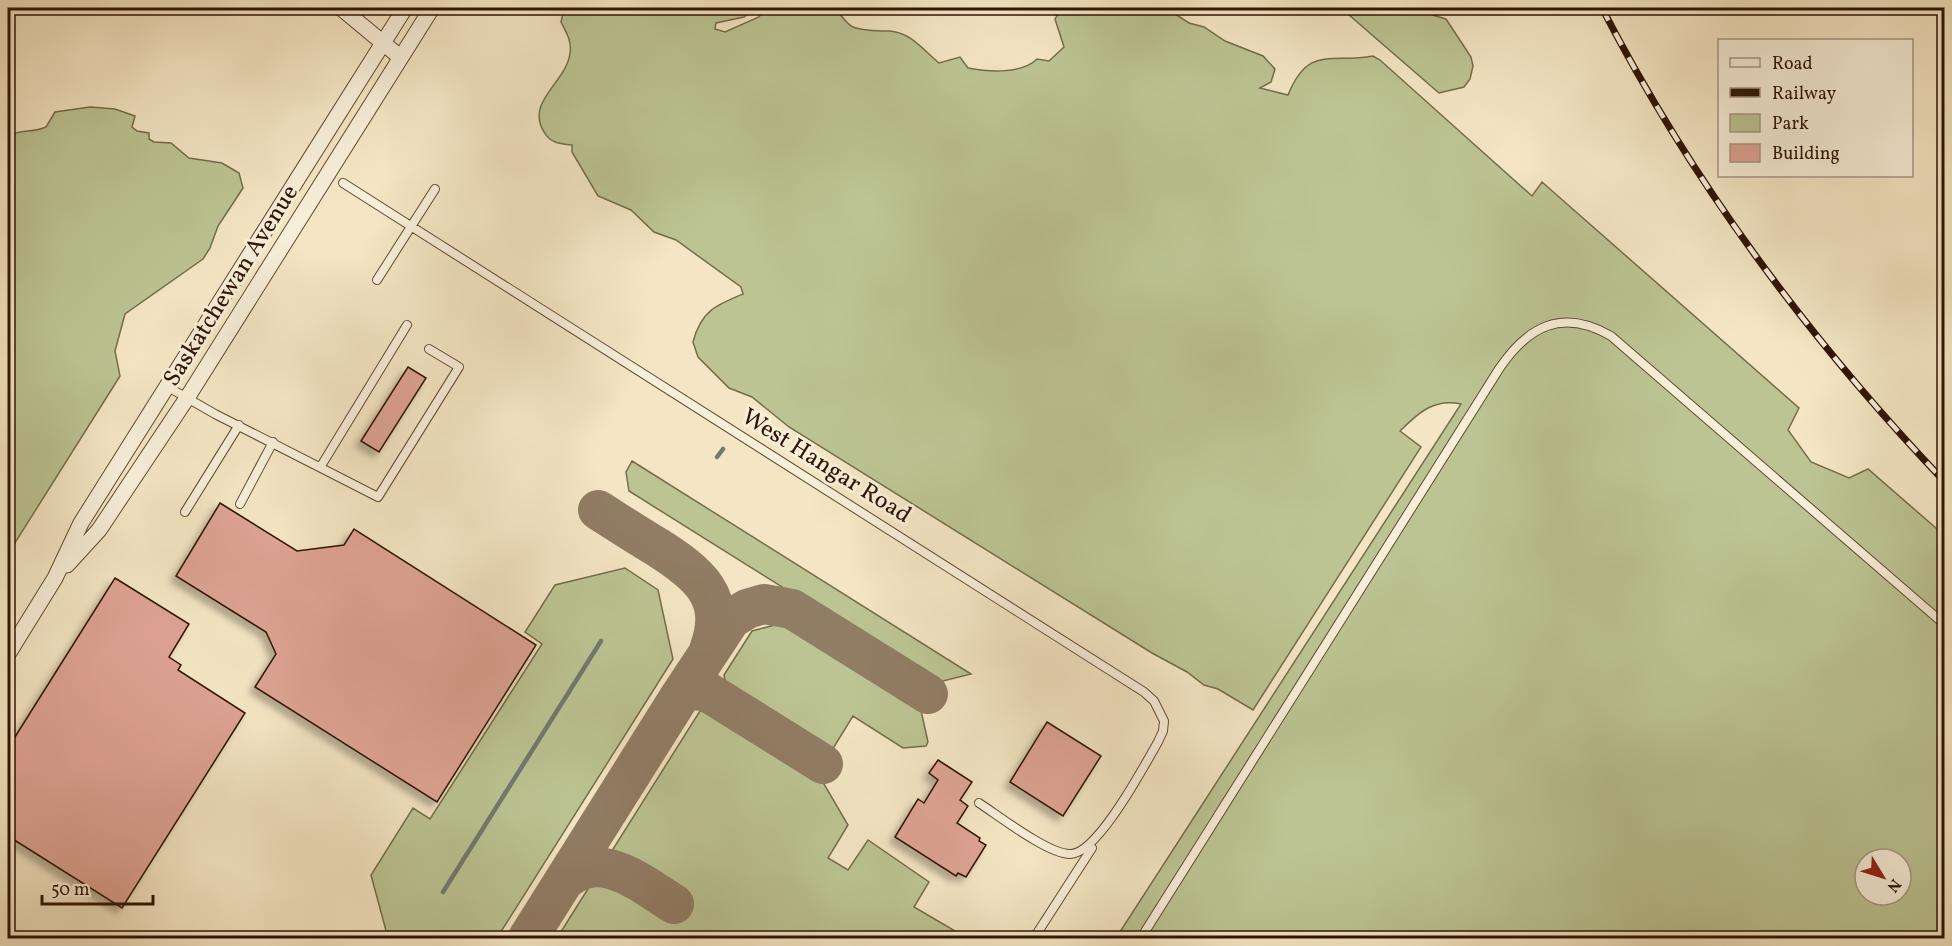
<svg xmlns="http://www.w3.org/2000/svg" width="1952" height="946" font-family="Vollkorn,serif">
	<defs>
		<filter id="shadow"><feDropShadow dx="-5.5" dy="5.5" stdDeviation="3" flood-color="#0004"/></filter>
	</defs>
	<rect width="100%" height="100%" fill="#f4e6c4"/>
	<filter id="stains"><feTurbulence type="fractalNoise" baseFrequency=".00333" numOctaves="4"/><feColorMatrix values="0 0 0 0 .2 0 0 0 0 .09 0 0 0 0 .02 0 0 0 .5 -.17"/></filter>
	<radialGradient id="worn" r=".72"><stop offset=".6" stop-color="#630" stop-opacity="0"/><stop offset="1" stop-color="#630" stop-opacity=".3"/></radialGradient>
	<!-- green -->
	<path fill="#bcc493" stroke="#756c4b" stroke-width="1.5" fill-rule="evenodd" d="M564,8h192l-12,9 -28,6 -1,6 10,3 34,-15 7,-9c21,0 50,-2 70,4 7,3 10,12 17,15 11,4 25,4 36,4 22,1 35,20 50,32l21,-6 8,11c21,4 54,6 69,-9l12,2 15,-14 -9,-28 2,-3 -5,-4 5,-4h109l23,15 15,4 21,14 38,15 12,13 -4,13 -11,6 28,7c21,-51 43,-31 85,-39l7,4 152,136 10,-14 257,226 -11,22 23,32 38,16 19,-9 76,66v403h-828l345,-534c-27,-6 -43,9 -61,27l21,16 -168,263 -35,-21 -14,-4 -17,-13 -35,-19 -363,-226 -37,-30 -23,-9 -31,-31 -5,-15c8,-31 23,-37 50,-48l-2,-7 -65,-47 -22,-8 -23,-22 -33,-14 -26,-44v-7c-12,-1 -22,-2 -28,-13 -19,-31 23,-50 26,-79 2,-12 -4,-21 -9,-31zM1865,859h36v36h-36z
		M1341,8h68l37,11 25,38 2,9 -3,13 -6,8 -25,6z
		M90,107l25,2 20,7 -3,11 5,4 12,2v6l5,3 17,1 18,15 33,5 17,10 4,15 -25,38 -8,22 -7,11 -78,55 -10,37 5,25 -112,178v-418c12,-7 25,-3 38,-9l9,-15z
		M632,461l339,213 -36,9 -306,-192 -3,-19z
		M625,568l33,22 15,69 -176,279h-109l-17,-63 42,-67 17,11 112,-175 -17,-12 30,-47z
		M786,622l134,84 8,36 -2,4 -23,2 -50,-32 -24,39 -102,-64 -3,-16 28,-44z
		M716,709l101,63 31,53 -20,33 20,12 20,-30 61,42 -15,25 53,31h-410l143,-227z"/>
	<g fill="none" stroke-linecap="round" stroke-linejoin="round">
		<!-- stream -->
		<path stroke="#717a71" stroke-width="4.5" d="M717,457l6,-8
			M443,892l158,-251"/>
		<!-- taxiway -->
		<path stroke="#917d64" stroke-width="40" d="M598,510c19,12 39,25 59,37 41,26 72,50 52,103
			M823,764l-117,-73 -18,-1 -8,6 51,-77 16,-10 17,-5 28,5 136,85
			M563,882c36,-35 77,1 111,22
			M528,938l152,-242"/>
	</g>
	<!-- building -->
	<path fill="#dea393" stroke="#2e1403" stroke-width="1.5" filter="url(#shadow)" d="M408,367l18,11 -47,74 -18,-11z
		M220,503l77,48 47,-6 10,-16 182,116 -99,157 -182,-115 21,-33 -10,-22 -90,-56z
		M115,578l74,46 -20,33 12,8 -3,5 67,43 -123,195 -114,-72v-88z
		M1047,722l54,34 -38,60 -53,-34z
		M938,760l34,22 -12,18 8,6 -11,17 23,15 -1,3 7,4 -20,32 -8,-4 -2,3 -61,-39 23,-38 6,4 14,-23 -9,-7z"/>
	<g fill="none" stroke-linecap="round" stroke-linejoin="round">
		<!-- service casing -->
		<g stroke="#604833" stroke-width="10">
			<path id="service" d="M343,183l801,509 10,9 10,20 -1,10 -5,11c-14,24 -61,113 -88,112 -22,0 -71,-38 -91,-51
				M377,280l58,-91
				M168,387l47,27 163,83 81,-130 -30,-18
				M321,466l86,-141
				M240,504l33,-62
				M185,512l54,-87
				M1034,938l58,-90
				M1141,938l358,-569c29,-43 63,-61 112,-33l333,288"/>
		</g>
		<!-- minor casing -->
		<g stroke="#604833" stroke-width="17">
			<path id="minor" d="M341,8l59,49
				M67,565l32,-35 88,-132 245,-390
				M8,654l47,-76 26,-55 324,-515"/>
		</g>
		<!-- service -->
		<use href="#service" stroke="#f8efd9" stroke-width="8"/>
		<!-- minor -->
		<use href="#minor" stroke="#f8efd9" stroke-width="15"/>
		<!-- rail casing -->
		<g stroke="#2e1403" stroke-width="7">
			<path id="rail" d="M1602,8c90,174 207,331 342,473"/>
		</g>
		<!-- rail -->
		<use href="#rail" stroke="#f8efd9" stroke-width="4.5" stroke-dasharray="14" stroke-linecap="butt"/>
	</g>
	<g text-anchor="middle" stroke-width="6" stroke-linejoin="round" paint-order="stroke">
		<!-- street labels -->
		<g font-size="24" fill="#2e1403" stroke="#f8efd9">
			<text transform="translate(230 285) rotate(-58)" y="8">Saskatchewan Avenue</text>
			<text transform="translate(827 465) rotate(32)" y="8">West Hangar Road</text>
		</g>
	</g>
	<!-- margin -->
	<rect width="1952" height="946" fill="none" stroke="#f4e6c4" stroke-width="30"/>
	<rect x="9" y="9" width="1934" height="928" fill="none" stroke="#2e1403" stroke-width="3"/>
	<rect x="15" y="15" width="1922" height="916" fill="none" stroke="#2e1403" stroke-width="1.5"/>
	<!-- legend -->
	<rect x="1718" y="39" width="195" height="138" fill="#f8efd9" stroke="#a79783" stroke-width="1.5"/>
	<rect x="1730" y="58" width="30" height="9" fill="#f8efd9" stroke="#a79783" stroke-width="1.5"/>
	<text x="1772" y="69" font-size="18" fill="#2e1403">Road</text>
	<rect x="1730" y="88" width="30" height="9" fill="#2e1403" stroke="#a79783" stroke-width="1.5"/>
	<text x="1772" y="99" font-size="18" fill="#2e1403">Railway</text>
	<rect x="1730" y="114" width="30" height="18" fill="#bcc493" stroke="#a79783" stroke-width="1.5"/>
	<text x="1772" y="129" font-size="18" fill="#2e1403">Park</text>
	<rect x="1730" y="144" width="30" height="18" fill="#dea393" stroke="#a79783" stroke-width="1.5"/>
	<text x="1772" y="159" font-size="18" fill="#2e1403">Building</text>
	<!-- north arrow -->
	<g transform="translate(1883 877) rotate(128)"><circle r="28" fill="#f8efd9" stroke="#a79783" stroke-width="1.5"/>
	<path d="M0-4.5L10 22L0 15L-10 22Z" fill="#8f2418"/>
	<text y="-9" font-size="16" font-weight="bold" text-anchor="middle" fill="#2e1403">N</text>
	</g>
	<!-- scale -->
	<path d="M42 895v9h111v-9" fill="none" stroke="#2e1403" stroke-width="3"/>
	<text x="51" y="895" font-size="18" fill="#2e1403" stroke="#f8efd9" stroke-width="4.5" paint-order="stroke">50 m</text>
	<rect width="100%" height="100%" filter="url(#stains)"/>
	<rect width="100%" height="100%" fill="url(#worn)"/>
</svg>
